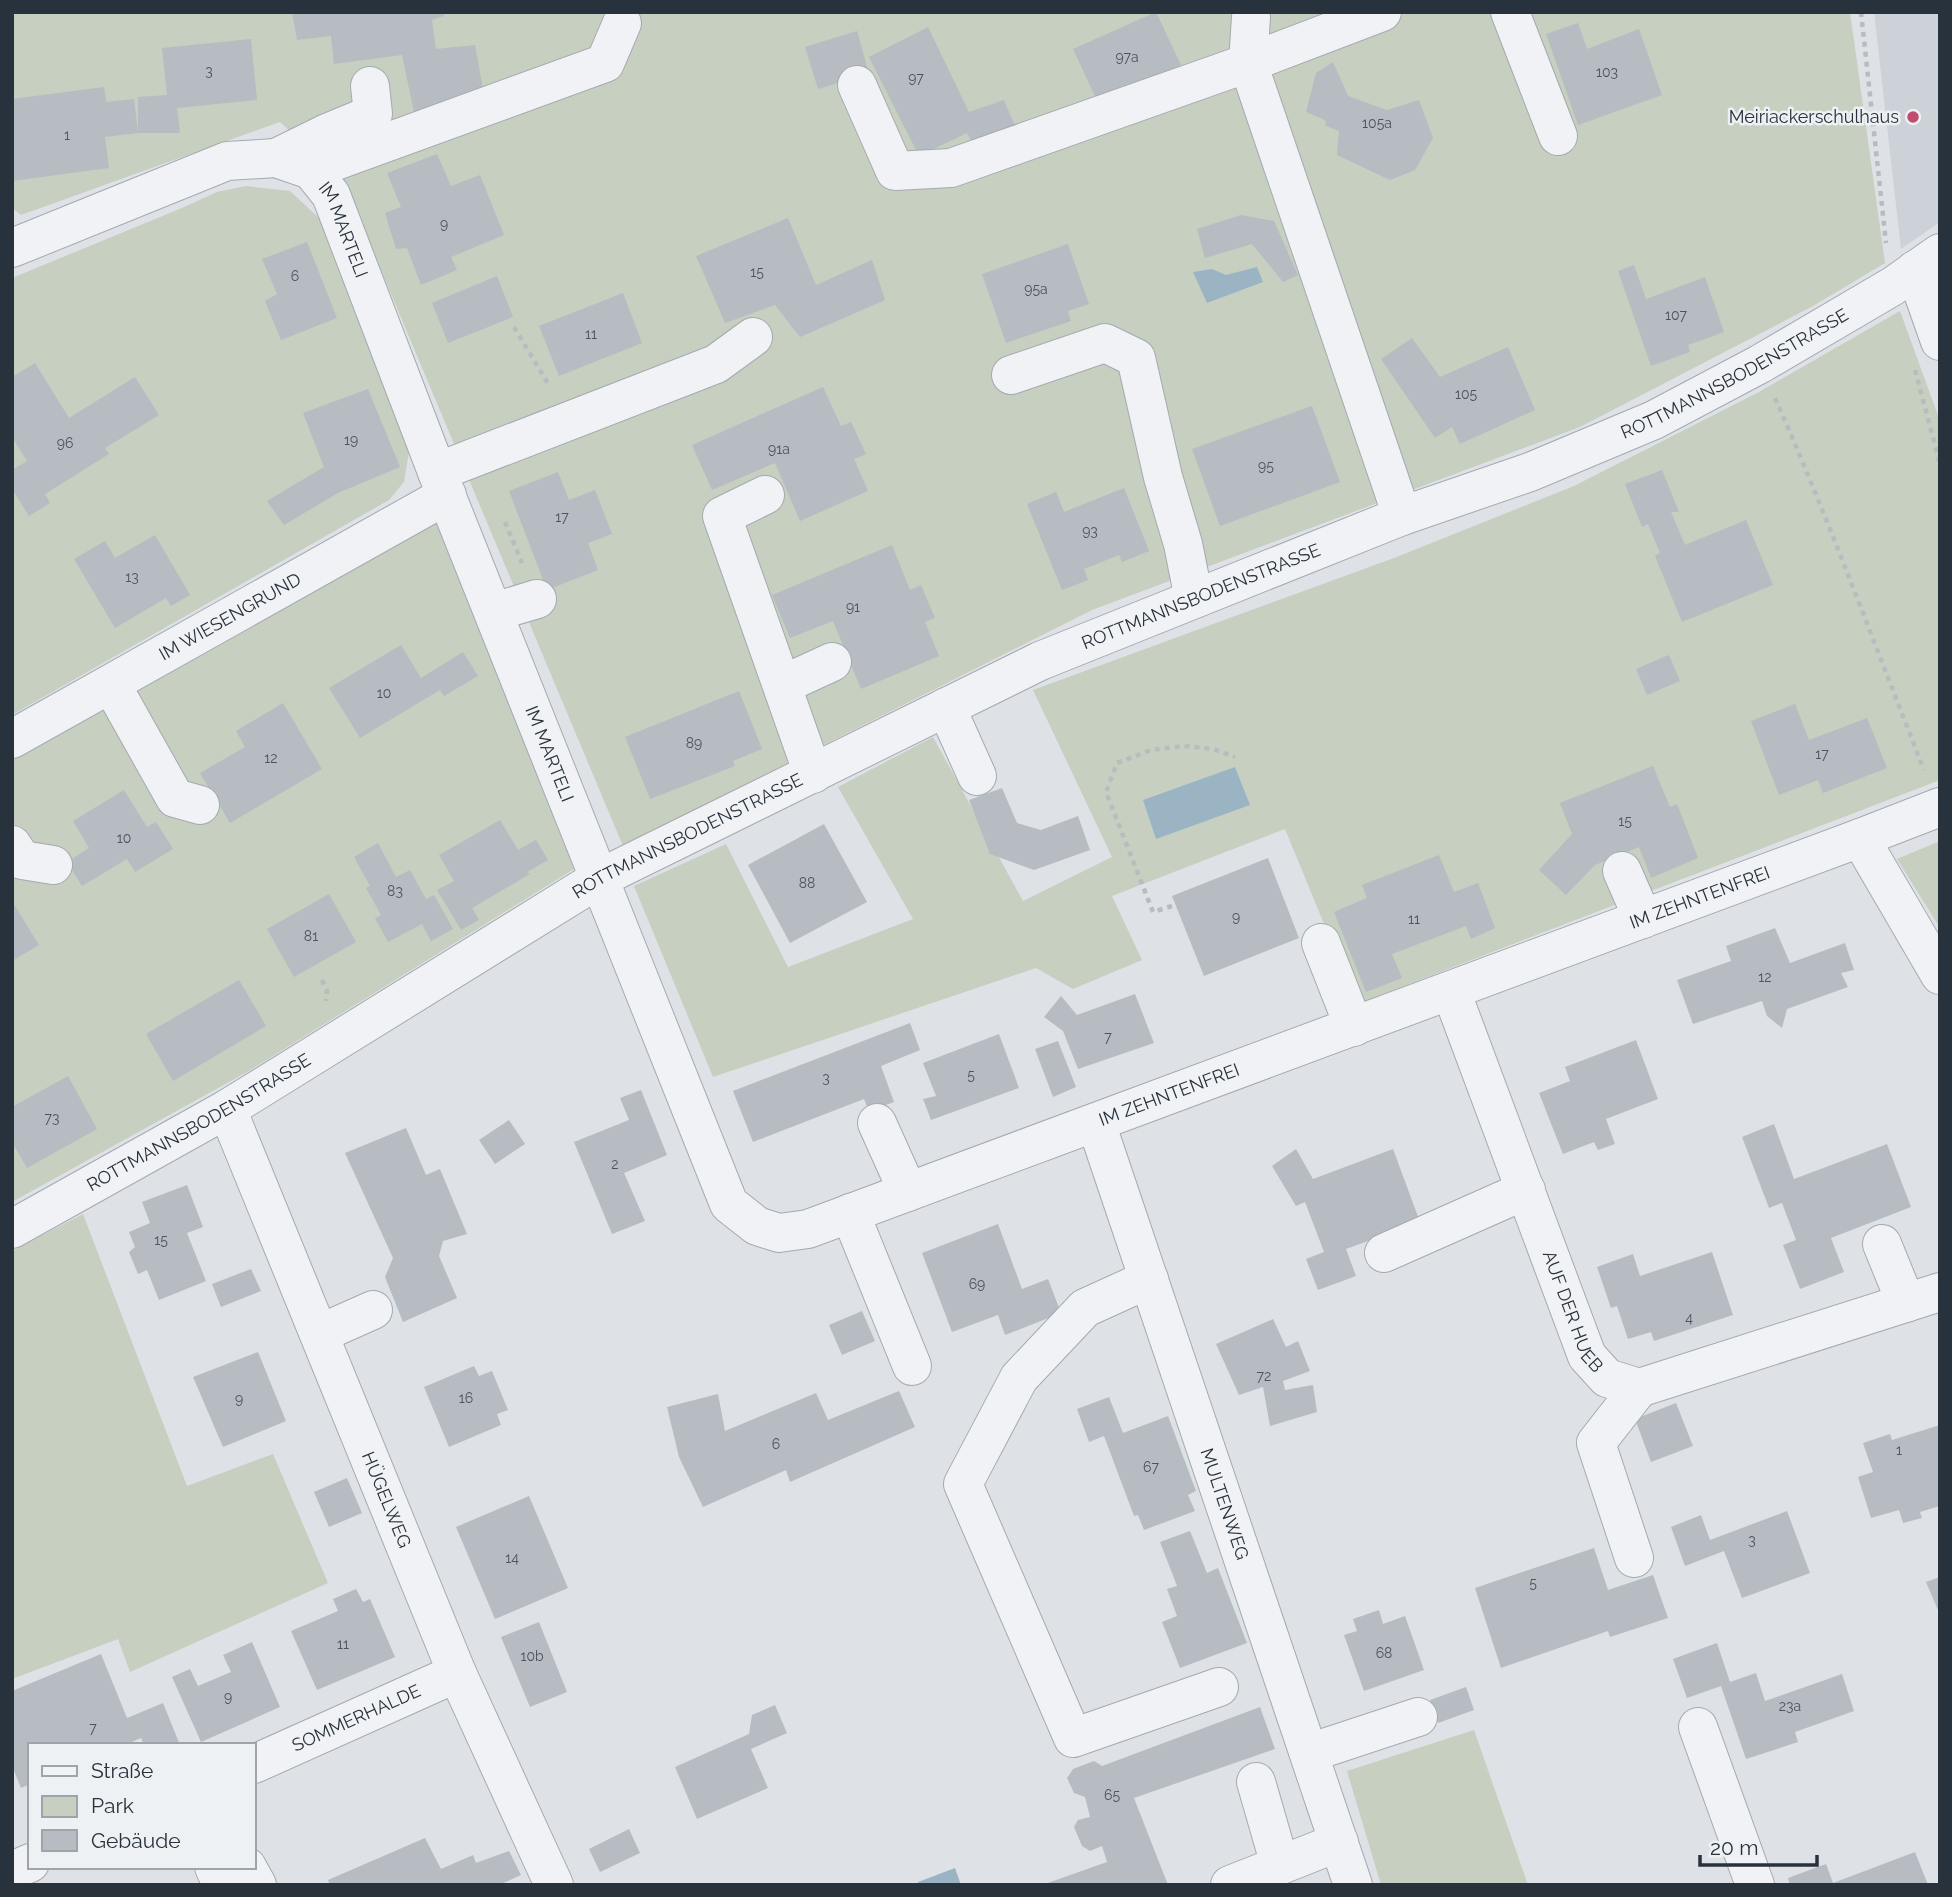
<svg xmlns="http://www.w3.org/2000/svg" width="1952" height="1897" font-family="Raleway,sans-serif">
	<rect width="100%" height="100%" fill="#dee2e6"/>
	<!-- built -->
	<path fill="#ccd2d8" d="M1874,12h66v210l-39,27z"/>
	<!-- green -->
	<path fill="#c6cfc0" d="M12,12h1838l35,251 -72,43 -233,121 -488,183 -469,236 -279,-664 -64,-60 -259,93 -9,-7z
		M246,186l44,5 30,28 89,233 -5,30 -15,18 -377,215v-437l170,-70 35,-16z
		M1900,311l40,110v359l-583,224 -72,-175 -173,67 30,64 -69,29 -37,-21 -323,109 -79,-191 92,-42 62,123 125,-48 -75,-132 95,-50 90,164 89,-44 -79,-167 361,-132 180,-72 183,-93z
		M443,515l131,354 -327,203 -235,130v-443z
		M1940,841v87l-43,-69z
		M83,1214l104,272 86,-32 55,129 -198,89 -12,-33 -106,40v-428z
		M1474,1730l54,155h-147l-34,-114z"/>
	<!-- water -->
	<path fill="#9bb4c4" d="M1257,267l6,15 -56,21 -14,-31 19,-3 14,6z
		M1235,767l15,38 -94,34 -13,-39z
		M955,1868l6,17h-42l-1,-3z"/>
	<!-- building -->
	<path fill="#b6bcc2" d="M292,12h151l1,4 -12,4 4,29 39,-4 8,44 -68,28 -13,-62 -68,9 -3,-28 -34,4z
		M1156,12l25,53 -83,38 -25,-54z
		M1578,23l9,26 52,-20 23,66 -84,30 -32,-91z
		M928,27l41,85 35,-12 14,33 -42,16 -9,-16 -48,23 -50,-99z
		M857,31l12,43 -51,15 -13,-42z
		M251,39l6,61 -80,8 3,25h-42v-36l29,-2 -5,-47z
		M1333,62l15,34 39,14 32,-10 14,38 -18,32 -25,10 -53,-25 2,-24 -13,-5 -1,-6 -19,-8 10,-39z
		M104,87l2,15 28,-3 4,34 -33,4 4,31 -97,13v-82z
		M437,154l14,32 29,-11 24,60 -53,22 6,13 -36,15 -14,-37 -11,1 -11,-36 16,-6 -14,-34z
		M1241,215l33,6 24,54 -15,7 -31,-38 -47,14 -8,-29z
		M788,218l28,67 56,-25 13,40 -85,37 -25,-32 -50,18 -29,-67z
		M307,242l30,76 -56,22 -16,-39 12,-7 -15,-35z
		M1068,244l21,60 -21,7 3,10 -65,22 -24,-69z
		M1634,265l12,34 59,-22 19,55 -36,13 2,7 -39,14 -33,-95z
		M497,276l16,41 -65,26 -16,-40z
		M623,293l19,50 -83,33 -20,-50z
		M1412,338l28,39 68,-30 27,63 -75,34 -8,-17 -17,11 -54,-79z
		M35,363l34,55 66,-41 24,38 -54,33 4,6 -64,40 5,9 -21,13 -17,-27v-19l15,-9 -15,-24v-60z
		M823,387l18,39 10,-4 15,32 -12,5 14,32 -68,30 -25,-58 -63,27 -20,-45z
		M368,389l32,78 -62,26 -54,32 -17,-24 57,-34 -21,-54z
		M1312,406l28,76 -120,44 -28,-77z
		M1662,470l17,42h-8l14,33 61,-25 27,65 -91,37 -27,-66 5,-3 -12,-29 -6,3 -17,-43z
		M558,472l11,28 26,-10 17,44 -24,9 10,27 -51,20 -38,-99z
		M1124,488l25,63 -27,11 -3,-7 -35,14 4,11 -26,10 -35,-86 29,-12 8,20z
		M155,535l35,60 -19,11 -5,-8 -51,30 -41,-69 31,-18 10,17z
		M892,545l18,45 11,-5 14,33 -10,4 14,34 -78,33 -28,-68 -43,17 -18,-43z
		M401,645l20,33 42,-26 15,24 -34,20 -4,-6 -80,48 -31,-50z
		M1669,655l11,26 -33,14 -11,-26z
		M739,691l23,58 -29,12 2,5 -85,33 -25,-62z
		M283,703l39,66 -92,54 -30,-50 45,-26 -9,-16z
		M1795,704l14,36 58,-22 20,50 -64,25 -5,-13 -39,15 -28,-74z
		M1653,766l17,41 7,-3 21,54 -47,20 -12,-31 -44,18 -29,30 -27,-25 33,-36 -12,-31z
		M1002,788l15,35 24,7 37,-14 12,34 -56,20 -44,-16 -21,-54z
		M124,790l23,37 9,-5 17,27 -38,23 -8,-13 -45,27 -15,-24 22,-14 -16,-27z
		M500,820l18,30 18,-10 12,20 -21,12 3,2 -58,34 7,12 -18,10 -24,-40 17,-9 -15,-26z
		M824,824l43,78 -77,41 -42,-78z
		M378,843l18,34 14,-7 16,29 8,-4 19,34 -22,12 -9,-17 -34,18 -13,-24 6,-3 -15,-27 4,-2 -16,-29z
		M1439,855l15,37 24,-9 17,45 -24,11 -5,-13 -74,28 10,24 -36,14 -32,-80 33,-14 -5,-13z
		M1268,858l31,80 -95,38 -32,-80z
		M329,894l27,48 -62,35 -27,-48z
		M12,901l27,44 -27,16z
		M1775,928l15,35 55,-20 9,27 -13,3 7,14 -61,22 -5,19 -15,-12 -5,-15 -69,23 -16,-44 54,-19 -5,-15z
		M239,980l27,46 -93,55 -27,-47z
		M1135,994l19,49 -76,26 -15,-38 -19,-14 17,-21 16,19z
		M910,1023l10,27 -39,16 13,36 -25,9 -5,-12 -111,43 -20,-51z
		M999,1034l20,54 -88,32 -8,-21 13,-3 -13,-33z
		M1636,1040l22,59 -52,20 9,25 -17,6 -4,-8 -31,12 -24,-61 31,-12 -5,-14z
		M1058,1041l18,46 -23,10 -18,-48z
		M68,1076l29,53 -70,39 -15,-26v-35z
		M641,1090l26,65 -43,18 21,48 -33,13 -38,-92 55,-22 -9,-22z
		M509,1120l16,24 -30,20 -16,-24z
		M1774,1124l20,55 93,-35 24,63 -80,31 13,34 -44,17 -17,-44 13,-5 -14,-37 -13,5 -27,-71z
		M406,1128l20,47 14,-6 27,65 -24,7 -4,15 18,42 -54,24 -18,-45 8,-19 -48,-105z
		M1296,1149l17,30 80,-30 27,73 -74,27 10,27 -38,14 -12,-31 18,-7 -19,-50 -9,4 -24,-40z
		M187,1185l16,42 -16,6 19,48 -47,19 -12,-30 -9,4 -9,-22 6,-5 -6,-15 21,-9 -8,-21z
		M998,1224l24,65 26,-10 13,34 -56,22 -7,-20 -46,17 -30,-79z
		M1712,1252l21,63 -79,26 -3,-9 -23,7 -11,-33 -6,2 -14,-41 36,-13 7,22z
		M251,1269l10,22 -40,16 -9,-23z
		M862,1311l13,30 -33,14 -13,-30z
		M1273,1319l13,28 12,-6 12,30 -27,10 2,9 28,-5 4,27 -47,14 -7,-39 -24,8 -23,-51z
		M258,1352l28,69 -63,26 -30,-70z
		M474,1366l5,10 13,-5 16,39 -11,4 4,11 -52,22 -25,-60z
		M899,1391l16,36 -125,55 -4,-12 -83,37 -24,-50 -12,-50 51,-13 7,37 91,-38 12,27z
		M1109,1397l14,36 45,-17 28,75 -8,4 7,16 -51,19 -6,-15 -4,1 -30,-80 -15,6 -12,-33z
		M1676,1403l17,43 -42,16 -16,-43z
		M1940,1425v81l-20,6 2,6 -19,5 -4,-13 -28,8 -13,-41 15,-5 -10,-29 27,-9 2,6z
		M347,1478l15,35 -33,14 -15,-35z
		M529,1496l39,92 -73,31 -39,-92z
		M1787,1511l23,62 -68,25 -18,-47 -39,15 -14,-39 30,-12 9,25z
		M1190,1531l17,42 11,-5 29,75 -67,25 -18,-46 15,-6 -10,-27 10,-3 -17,-44z
		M1594,1548l14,42 45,-15 15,43 -58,19 -2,-6 -107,37 -26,-80z
		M1940,1577v38l-14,-33z
		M356,1589l7,13 7,-3 25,58 -78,33 -26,-59 47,-20 -5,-12z
		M1379,1610l4,14 22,-8 19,54 -60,21 -20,-56 13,-4 -4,-12z
		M539,1622l28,70 -37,15 -29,-70z
		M252,1642l28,65 -79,35 -29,-65 18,-8 8,17 33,-14 -8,-17z
		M1717,1643l13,39 26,-9 9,28 77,-27 12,37 -59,21 3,10 -52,17 -25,-73 -34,12 -14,-39z
		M101,1654l26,64 36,-15 17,42h-36l-3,-7 -16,7h-95v39l-9,4 -9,-22v-75z
		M1466,1687l8,23 -36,13 -8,-23z
		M775,1705l12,28 -36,16 17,39 -71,31 -22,-52 74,-33 3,-19z
		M1260,1707l15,42 -141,49 34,87h-126l65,-23 -5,-16 -12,5 -8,-5 -8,-19 4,-7 12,-3 -5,-20 -11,-4 -7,-15 6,-9 21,-8 8,5z
		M629,1829l11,24 -40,19 -11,-23z
		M425,1838l16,31 32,-14 3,8 33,-12 12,24 -22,10h-169l-2,-5z
		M1915,1852l13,33h-138l-2,-7 38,-14 7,19z"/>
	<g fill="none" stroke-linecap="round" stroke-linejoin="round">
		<!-- minor casing -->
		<g stroke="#a4aab0" stroke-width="40">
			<g id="minor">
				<path d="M1510,12l48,124"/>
				<path d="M1251,17l-3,46 154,453"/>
				<path d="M857,85l38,86 56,-3 297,-105 134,-51"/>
				<path d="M276,158l51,-25 46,-19 -3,-28"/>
				<path d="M311,170l294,-107 17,-40"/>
				<path id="s1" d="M12,248l215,-87 49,-3 35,12 20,25 106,277 292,732 28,22 22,7 29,-4 1052,-391 80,-31"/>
				<path d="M1915,270l25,71"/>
				<path d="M1011,375l94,-32 31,15 27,119 20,67 11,55"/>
				<path d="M437,472l279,-108 37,-27"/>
				<path d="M765,495l-43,21 91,258"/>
				<path d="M494,612l43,-13"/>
				<path d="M111,684l64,114 25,7"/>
				<path d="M782,685l50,-23"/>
				<path d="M946,707l31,69"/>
				<path id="s2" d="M12,739l435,-244"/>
				<path d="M1860,838l80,137"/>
				<path d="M12,845l10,15 31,5"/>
				<path d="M1622,871l21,48"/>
				<path d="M1321,943l33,84"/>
				<path id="s3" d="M1451,991l136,365 20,22 32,10 301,-96"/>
				<path id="s4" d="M227,1109l230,564 97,212"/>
				<path d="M877,1123l31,69"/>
				<path id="s5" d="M1096,1123l257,762"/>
				<path d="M850,1213l62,153"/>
				<path id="s6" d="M12,1229l215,-120 373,-231 440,-217 362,-145 128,-44 124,-52 106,-56 133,-78 47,-33"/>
				<path d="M1882,1244l24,59"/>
				<path d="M1384,1253l142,-63"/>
				<path d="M1149,1279l-64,29 -66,70 -56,106 110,254 146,-51"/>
				<path d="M319,1334l54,-24"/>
				<path d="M1634,1558l-38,-115 43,-55"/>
				<path d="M1698,1727l57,158"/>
				<path d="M1309,1753l109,-36"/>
				<path id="s7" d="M254,1764l203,-91"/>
				<path d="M1256,1782l24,83"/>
				<path d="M214,1867l8,18"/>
				<path d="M247,1867l10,18"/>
				<path d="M12,1871l18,-8"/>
				<path d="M1230,1885l109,-43"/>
			</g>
		</g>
		<!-- path -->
		<path stroke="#b8bcc1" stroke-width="4.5" stroke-dasharray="5 5" stroke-linecap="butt" d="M1861,12l25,231
			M514,327l36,60
			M1915,370l25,94
			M1775,398c54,122 100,248 149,372
			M505,522l17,41
			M1172,906l-19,6 -47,-120 11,-29 34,-13 33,-4 29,3 22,8
			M322,980l5,11 -1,10"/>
		<!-- minor -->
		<use href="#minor" stroke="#f0f2f5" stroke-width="38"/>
	</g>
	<!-- markers -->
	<circle fill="#c24c6e" stroke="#edf1f4" stroke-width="2.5" cx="1913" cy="117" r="7"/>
	<g text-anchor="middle" stroke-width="5" stroke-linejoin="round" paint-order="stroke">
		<!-- number labels -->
		<g font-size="14" fill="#4c545e">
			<text x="1127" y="62">97a</text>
			<text x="209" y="76">3</text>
			<text x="1607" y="77">103</text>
			<text x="916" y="83">97</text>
			<text x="1377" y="128">105a</text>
			<text x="67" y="140">1</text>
			<text x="444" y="229">9</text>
			<text x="757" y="277">15</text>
			<text x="295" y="281">6</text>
			<text x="1036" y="294">95a</text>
			<text x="1676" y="320">107</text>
			<text x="591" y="339">11</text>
			<text x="1466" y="399">105</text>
			<text x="351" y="445">19</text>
			<text x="65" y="448">96</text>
			<text x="779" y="454">91a</text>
			<text x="1266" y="471">95</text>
			<text x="562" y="522">17</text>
			<text x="1090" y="536">93</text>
			<text x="132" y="582">13</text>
			<text x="853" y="612">91</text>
			<text x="384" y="698">10</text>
			<text x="694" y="748">89</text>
			<text x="1822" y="759">17</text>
			<text x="271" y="763">12</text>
			<text x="1625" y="826">15</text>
			<text x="124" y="843">10</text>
			<text x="807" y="888">88</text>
			<text x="395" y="896">83</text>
			<text x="1236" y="922">9</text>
			<text x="1414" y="924">11</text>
			<text x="311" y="941">81</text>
			<text x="1765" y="982">12</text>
			<text x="1108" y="1042">7</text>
			<text x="971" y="1080">5</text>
			<text x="826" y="1083">3</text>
			<text x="52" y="1123">73</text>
			<text x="615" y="1169">2</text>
			<text x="161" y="1245">15</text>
			<text x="977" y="1289">69</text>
			<text x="1689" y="1323">4</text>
			<text x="1264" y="1381">72</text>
			<text x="466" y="1403">16</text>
			<text x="239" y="1404">9</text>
			<text x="776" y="1449">6</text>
			<text x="1899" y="1455">1</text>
			<text x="1151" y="1472">67</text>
			<text x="1752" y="1545">3</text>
			<text x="512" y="1563">14</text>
			<text x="1533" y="1588">5</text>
			<text x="343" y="1649">11</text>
			<text x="1384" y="1658">68</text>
			<text x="532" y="1661">10b</text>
			<text x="228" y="1702">9</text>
			<text x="1790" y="1711">23a</text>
			<text x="93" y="1733">7</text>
			<text x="1112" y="1800">65</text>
		</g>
		<!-- poi labels -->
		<g font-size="18" fill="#28323c" stroke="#edf1f4" text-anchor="end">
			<text x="1899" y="123">Meiriackerschulhaus</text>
		</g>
		<!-- street labels -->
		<g font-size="18" fill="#28323c" stroke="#edf1f4">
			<text dy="6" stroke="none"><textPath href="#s1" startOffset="387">IM MARTELI</textPath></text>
			<text dy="6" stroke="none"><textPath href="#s6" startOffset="1928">ROTTMANNSBODENSTRASSE</textPath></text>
			<text dy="6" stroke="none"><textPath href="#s6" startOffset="1349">ROTTMANNSBODENSTRASSE</textPath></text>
			<text dy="6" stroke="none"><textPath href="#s2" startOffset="250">IM WIESENGRUND</textPath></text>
			<text dy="6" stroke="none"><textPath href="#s1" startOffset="950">IM MARTELI</textPath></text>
			<text dy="6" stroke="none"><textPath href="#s6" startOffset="782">ROTTMANNSBODENSTRASSE</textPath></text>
			<text dy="6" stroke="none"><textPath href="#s1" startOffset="2474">IM ZEHNTENFREI</textPath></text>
			<text dy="6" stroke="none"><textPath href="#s1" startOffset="1908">IM ZEHNTENFREI</textPath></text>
			<text dy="6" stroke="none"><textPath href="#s6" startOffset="215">ROTTMANNSBODENSTRASSE</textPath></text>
			<text dy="6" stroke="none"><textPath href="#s3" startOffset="343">AUF DER HUEB</textPath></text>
			<text dy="6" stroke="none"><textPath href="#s4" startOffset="422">HÜGELWEG</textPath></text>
			<text dy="6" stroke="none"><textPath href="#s5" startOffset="402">MULTENWEG</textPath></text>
			<text dy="6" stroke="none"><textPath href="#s7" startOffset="112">SOMMERHALDE</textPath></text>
		</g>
	</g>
	<!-- border -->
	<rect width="1952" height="1897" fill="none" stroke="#28323c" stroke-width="28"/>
	<!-- legend -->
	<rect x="28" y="1743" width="228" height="126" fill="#edf1f4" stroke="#9ea5aa" stroke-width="2"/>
	<rect x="42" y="1766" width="35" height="10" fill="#f0f2f5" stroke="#9ea5aa" stroke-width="2"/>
	<text x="91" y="1778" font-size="21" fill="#28323c">Straße</text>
	<rect x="42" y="1796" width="35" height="21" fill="#c6cfc0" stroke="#9ea5aa" stroke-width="2"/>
	<text x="91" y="1813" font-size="21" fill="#28323c">Park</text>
	<rect x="42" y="1830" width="35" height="21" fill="#b6bcc2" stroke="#9ea5aa" stroke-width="2"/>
	<text x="91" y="1848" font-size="21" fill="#28323c">Gebäude</text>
	<!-- scale -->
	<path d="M1700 1855v10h117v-10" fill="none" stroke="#28323c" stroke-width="3.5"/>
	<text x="1710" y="1855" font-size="21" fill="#28323c" stroke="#edf1f4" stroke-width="5" paint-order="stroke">20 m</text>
</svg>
